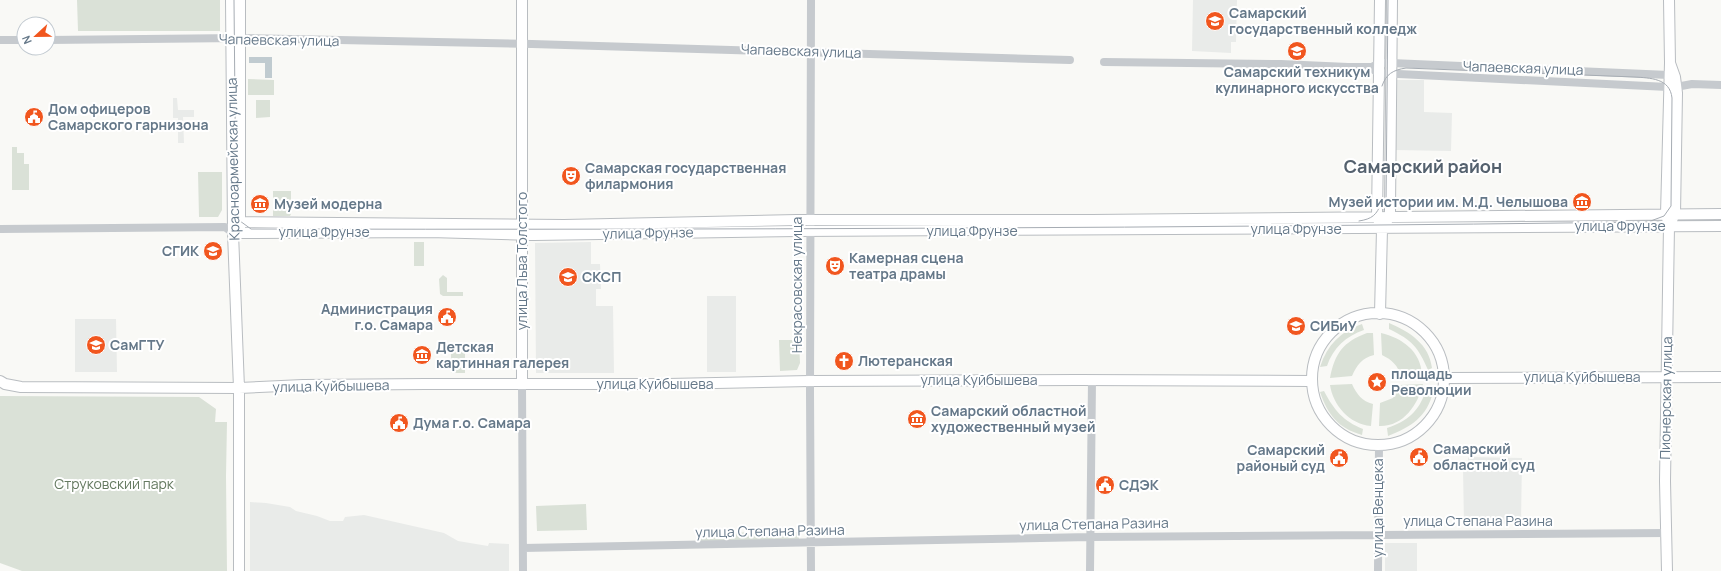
<svg xmlns="http://www.w3.org/2000/svg" width="1721" height="571" font-family="Manrope,sans-serif">
	<rect width="100%" height="100%" fill="#f9f9f6"/>
	<!-- built -->
	<path fill="#e9ebe9" d="M1193,0h44l-1,42h-5v11l-39,-2z
		M1396,80h28v32l28,1 -1,38 -56,-1z
		M173,98h4l1,12h16v7h-11l1,26h-6v-25h-5z
		M591,242v22h9l1,25h-5v17h17l1,67h-78l-1,-130z
		M707,296h29v76h-29z
		M75,319h41l1,53h-42z
		M1468,457l54,1 -1,65 -57,2 -1,-57h5z
		M250,502l16,1 24,4 6,4 21,5 13,5h13l2,-4 19,-2 80,18 14,8 30,5 1,-3 20,1v27h-259z
		M1385,543h32v28h-32z"/>
	<!-- green -->
	<path fill="#dae1d7" d="M77,0h143v31h-142z
		M248,79l26,1v15h-26z
		M256,100h14v17l-14,1z
		M12,147h5v6h7v11h5v26h-17z
		M198,172h24v38l-4,7h-19z
		M273,191h18v23l-1,2h-17z
		M414,242h10v24h-10z
		M443,275l4,3v14h16v4h-20l-3,-2 -1,-15z
		M1389,323c21,9 40,21 43,45l-4,2c-10,-23 -16,-30 -39,-41z
		M1362,324l2,6c-18,6 -31,18 -37,36l-7,1c7,-22 21,-36 42,-43z
		M1367,333h6l1,22c-12,3 -17,10 -22,21l-22,2c5,-25 13,-36 37,-45z
		M1381,333c21,5 40,18 41,42l-21,2c-3,-12 -9,-17 -19,-22z
		M779,340h20l1,23 -3,7 -17,1z
		M451,351l14,1v21h-14z
		M1352,384c5,11 10,17 21,20l-2,22c-22,-2 -38,-21 -41,-41z
		M1423,384c-5,21 -20,43 -44,42l1,-23 13,-5 7,-13z
		M1324,391c10,19 19,30 39,38l-1,6c-24,-7 -34,-20 -42,-43z
		M1426,391l7,1c-6,25 -22,35 -45,44l-1,-8c21,-7 31,-16 39,-37z
		M0,396l199,1 17,12 -1,13h12l-1,54 1,95h-205l-22,-8z
		M586,504l1,26 -50,1 -1,-25z
		M799,532v9l-101,1 -1,-9z"/>
	<!-- water -->
	<path fill="#c0cbd0" d="M249,57h23v21h-7v-15h-16z"/>
	<g fill="none" stroke-linecap="round" stroke-linejoin="round">
		<!-- major casing -->
		<g stroke="#b9bdc1" stroke-width="12">
			<path id="major" d="M231,0l2,233 6,155v183
				M240,0v228
				M522,0v384
				M1669,0l1,63 5,14 2,16 -2,121 -3,6
				M233,222l331,3 233,-5h295l629,-6
				M1386,222l4,-5v-8l2,-209
				M233,233l197,-1 104,3 263,-4 924,-5
				M1312 379a66 66 0 1 1 132 0a66 66 0 1 1-132 0Z
				M1380,314l2,-85 -5,-12 3,-217
				M1444,378l277,-1
				M0,381l5,3 16,3 218,1 64,-3 122,-1h243l142,-3 268,-1 233,1
				M1667,571l-2,-90 4,-255 -3,-12 4,-151"/>
		</g>
		<!-- minor -->
		<path stroke="#c6cace" stroke-width="8" d="M811,0l-1,393 1,178
			M0,40h24
			M48,40l192,-2 292,6 538,16
			M1104,62l177,2 67,3h24l7,-4h12l278,12
			M1375,71l3,2 290,14
			M1676,87l16,-3 29,1
			M0,229l225,-2 8,6
			M522,384l1,187
			M523,548l567,-11 576,-4
			M1090,571l2,-191
			M1378,571l1,-126"/>
		<!-- major -->
		<use href="#major" stroke="#fff" stroke-width="10"/>
		<!-- tram -->
		<path stroke="#a6acb3" stroke-width="1" d="M234,0l2,210 4,11 11,8c466,1 932,-1 1397,-7l16,-6 7,-10 1,-108c-2,-20 -22,-20 -38,-21l-228,-9c-13,2 -20,6 -24,18
			M1384,210l2,-7 2,-203
			M1359,221c13,-2 18,-6 22,-18"/>
	</g>
	<!-- icons -->
	<defs>
		<g id="university-disc" transform="scale(1)"><circle r="9.5" fill="#f1561e" stroke="#fff"/><path d="M0-5L7-2L0 1L-7-2ZM-4 1L0 2.5L4 1V4Q0 6-4 4Z" fill="#fff"/></g>
		<g id="civic-disc" transform="scale(1)"><circle r="9.5" fill="#f1561e" stroke="#fff"/><path d="M-.6-6.5H3V-4.5H.6V-3L4-1V1h2V6H-6V1h2V-1L-.6-3ZM-1.2 2.5V6h2.4V2.5Z" fill="#fff"/></g>
		<g id="theatre-disc" transform="scale(1)"><circle r="9.5" fill="#f1561e" stroke="#fff"/><path d="M-5-5.5Q0-4 5-5.5V0Q5 5 0 6Q-5 5-5 0ZM-3.3-2.5H-1v1.5H-3.3ZM1-2.5H3.3v1.5H1ZM-2.8 1Q0 5.5 2.8 1Z" fill="#fff"/></g>
		<g id="museum-disc" transform="scale(1)"><circle r="9.5" fill="#f1561e" stroke="#fff"/><path d="M0-6L6-3V-2H-6V-3ZM-5-1h2V3h-2ZM-1-1h2V3h-2ZM3-1h2V3H3ZM-6 4H6V6H-6Z" fill="#fff"/></g>
		<g id="church-disc" transform="scale(1)"><circle r="9.5" fill="#f1561e" stroke="#fff"/><path d="M-1.2-6h2.4v3.5h3.3v2.4h-3.3V6h-2.4V-.1h-3.3v-2.4h3.3Z" fill="#fff"/></g>
		<g id="sight-disc" transform="scale(1)"><circle r="9.5" fill="#f1561e" stroke="#fff"/><path d="M0-6L1.8-2.2L6-1.7L2.9 1.2L3.7 5.4L0 3.3L-3.7 5.4L-2.9 1.2L-6-1.7L-1.8-2.2Z" fill="#fff"/></g>
	</defs>
	<g fill-rule="evenodd">
		<use href="#university-disc" x="1215" y="21"/>
		<use href="#university-disc" x="1297" y="51"/>
		<use href="#civic-disc" x="34" y="117"/>
		<use href="#theatre-disc" x="571" y="176"/>
		<use href="#museum-disc" x="1582" y="202"/>
		<use href="#museum-disc" x="260" y="204"/>
		<use href="#university-disc" x="213" y="251"/>
		<use href="#theatre-disc" x="835" y="266"/>
		<use href="#university-disc" x="568" y="277"/>
		<use href="#civic-disc" x="447" y="317"/>
		<use href="#university-disc" x="1296" y="326"/>
		<use href="#university-disc" x="96" y="345"/>
		<use href="#museum-disc" x="422" y="355"/>
		<use href="#church-disc" x="844" y="361"/>
		<use href="#sight-disc" x="1377" y="382"/>
		<use href="#museum-disc" x="917" y="419"/>
		<use href="#civic-disc" x="399" y="423"/>
		<use href="#civic-disc" x="1419" y="457"/>
		<use href="#civic-disc" x="1339" y="458"/>
		<use href="#civic-disc" x="1105" y="485"/>
	</g>
	<g text-anchor="middle" stroke-width="4" stroke-linejoin="round" paint-order="stroke">
		<!-- poi labels -->
		<g font-size="14" font-weight="bold" fill="#657889" stroke="#fff" text-anchor="start">
			<text x="1229" y="18">Самарский<tspan x="1229" dy="16">государственный колледж</tspan></text>
			<text x="1297" y="77" text-anchor="middle">Самарский техникум<tspan x="1297" dy="16">кулинарного искусства</tspan></text>
			<text x="48" y="114">Дом офицеров<tspan x="48" dy="16">Самарского гарнизона</tspan></text>
			<text x="585" y="173">Самарская государственная<tspan x="585" dy="16">филармония</tspan></text>
			<text x="1568" y="207" text-anchor="end">Музей истории им. М.Д. Челышова</text>
			<text x="274" y="209">Музей модерна</text>
			<text x="199" y="256" text-anchor="end">СГИК</text>
			<text x="849" y="263">Камерная сцена<tspan x="849" dy="16">театра драмы</tspan></text>
			<text x="582" y="282">СКСП</text>
			<text x="433" y="314" text-anchor="end">Администрация<tspan x="433" dy="16">г.о. Самара</tspan></text>
			<text x="1310" y="331">СИБиУ</text>
			<text x="110" y="350">СамГТУ</text>
			<text x="436" y="352">Детская<tspan x="436" dy="16">картинная галерея</tspan></text>
			<text x="858" y="366">Лютеранская</text>
			<text x="1391" y="379">площадь<tspan x="1391" dy="16">Революции</tspan></text>
			<text x="931" y="416">Самарский областной<tspan x="931" dy="16">художественный музей</tspan></text>
			<text x="413" y="428">Дума г.о. Самара</text>
			<text x="1433" y="454">Самарский<tspan x="1433" dy="16">областной суд</tspan></text>
			<text x="1325" y="455" text-anchor="end">Самарский<tspan x="1325" dy="16">районый суд</tspan></text>
			<text x="1119" y="490">СДЭК</text>
		</g>
		<!-- street labels -->
		<g font-size="14" fill="#657889" stroke="#fff">
			<text transform="translate(279 40) rotate(1)" y="5">Чапаевская улица</text>
			<text transform="translate(801 51) rotate(2)" y="5">Чапаевская улица</text>
			<text transform="translate(1523 68) rotate(2)" y="5">Чапаевская улица</text>
			<text transform="translate(233 159) rotate(-91)" y="5">Красноармейская улица</text>
			<text x="1620" y="231">улица Фрунзе</text>
			<text x="1296" y="234">улица Фрунзе</text>
			<text x="972" y="236">улица Фрунзе</text>
			<text x="324" y="237">улица Фрунзе</text>
			<text transform="translate(648 233) rotate(-1)" y="5">улица Фрунзе</text>
			<text transform="translate(522 261) rotate(-90)" y="5">улица Льва Толстого</text>
			<text transform="translate(797 285) rotate(-90)" y="5">Некрасовская улица</text>
			<text x="1582" y="382">улица Куйбышева</text>
			<text x="979" y="385">улица Куйбышева</text>
			<text x="655" y="389">улица Куйбышева</text>
			<text transform="translate(331 386) rotate(-1)" y="5">улица Куйбышева</text>
			<text transform="translate(1666 398) rotate(-89)" y="5">Пионерская улица</text>
			<text transform="translate(1378 508) rotate(-90)" y="5">улица Венцека</text>
			<text x="1478" y="526">улица Степана Разина</text>
			<text transform="translate(1094 524) rotate(-1)" y="5">улица Степана Разина</text>
			<text transform="translate(770 531) rotate(-1)" y="5">улица Степана Разина</text>
		</g>
		<!-- park labels -->
		<g font-size="14" fill="#657a61" stroke="#fff">
			<text x="114" y="489">Струковский парк</text>
		</g>
		<!-- district labels -->
		<g font-size="18" font-weight="bold" fill="#54616e" stroke="#fff">
			<text x="1423" y="173">Самарский район</text>
		</g>
	</g>
	<!-- north arrow -->
	<g transform="translate(36 36) rotate(248)"><circle r="19" fill="#ffffff" stroke="#c1c9d0"/>
	<path d="M0-3L7 15L0 10L-7 15Z" fill="#f1561e"/>
	<text y="-6" font-size="11" font-weight="bold" text-anchor="middle" fill="#657889">N</text>
	</g>
</svg>
